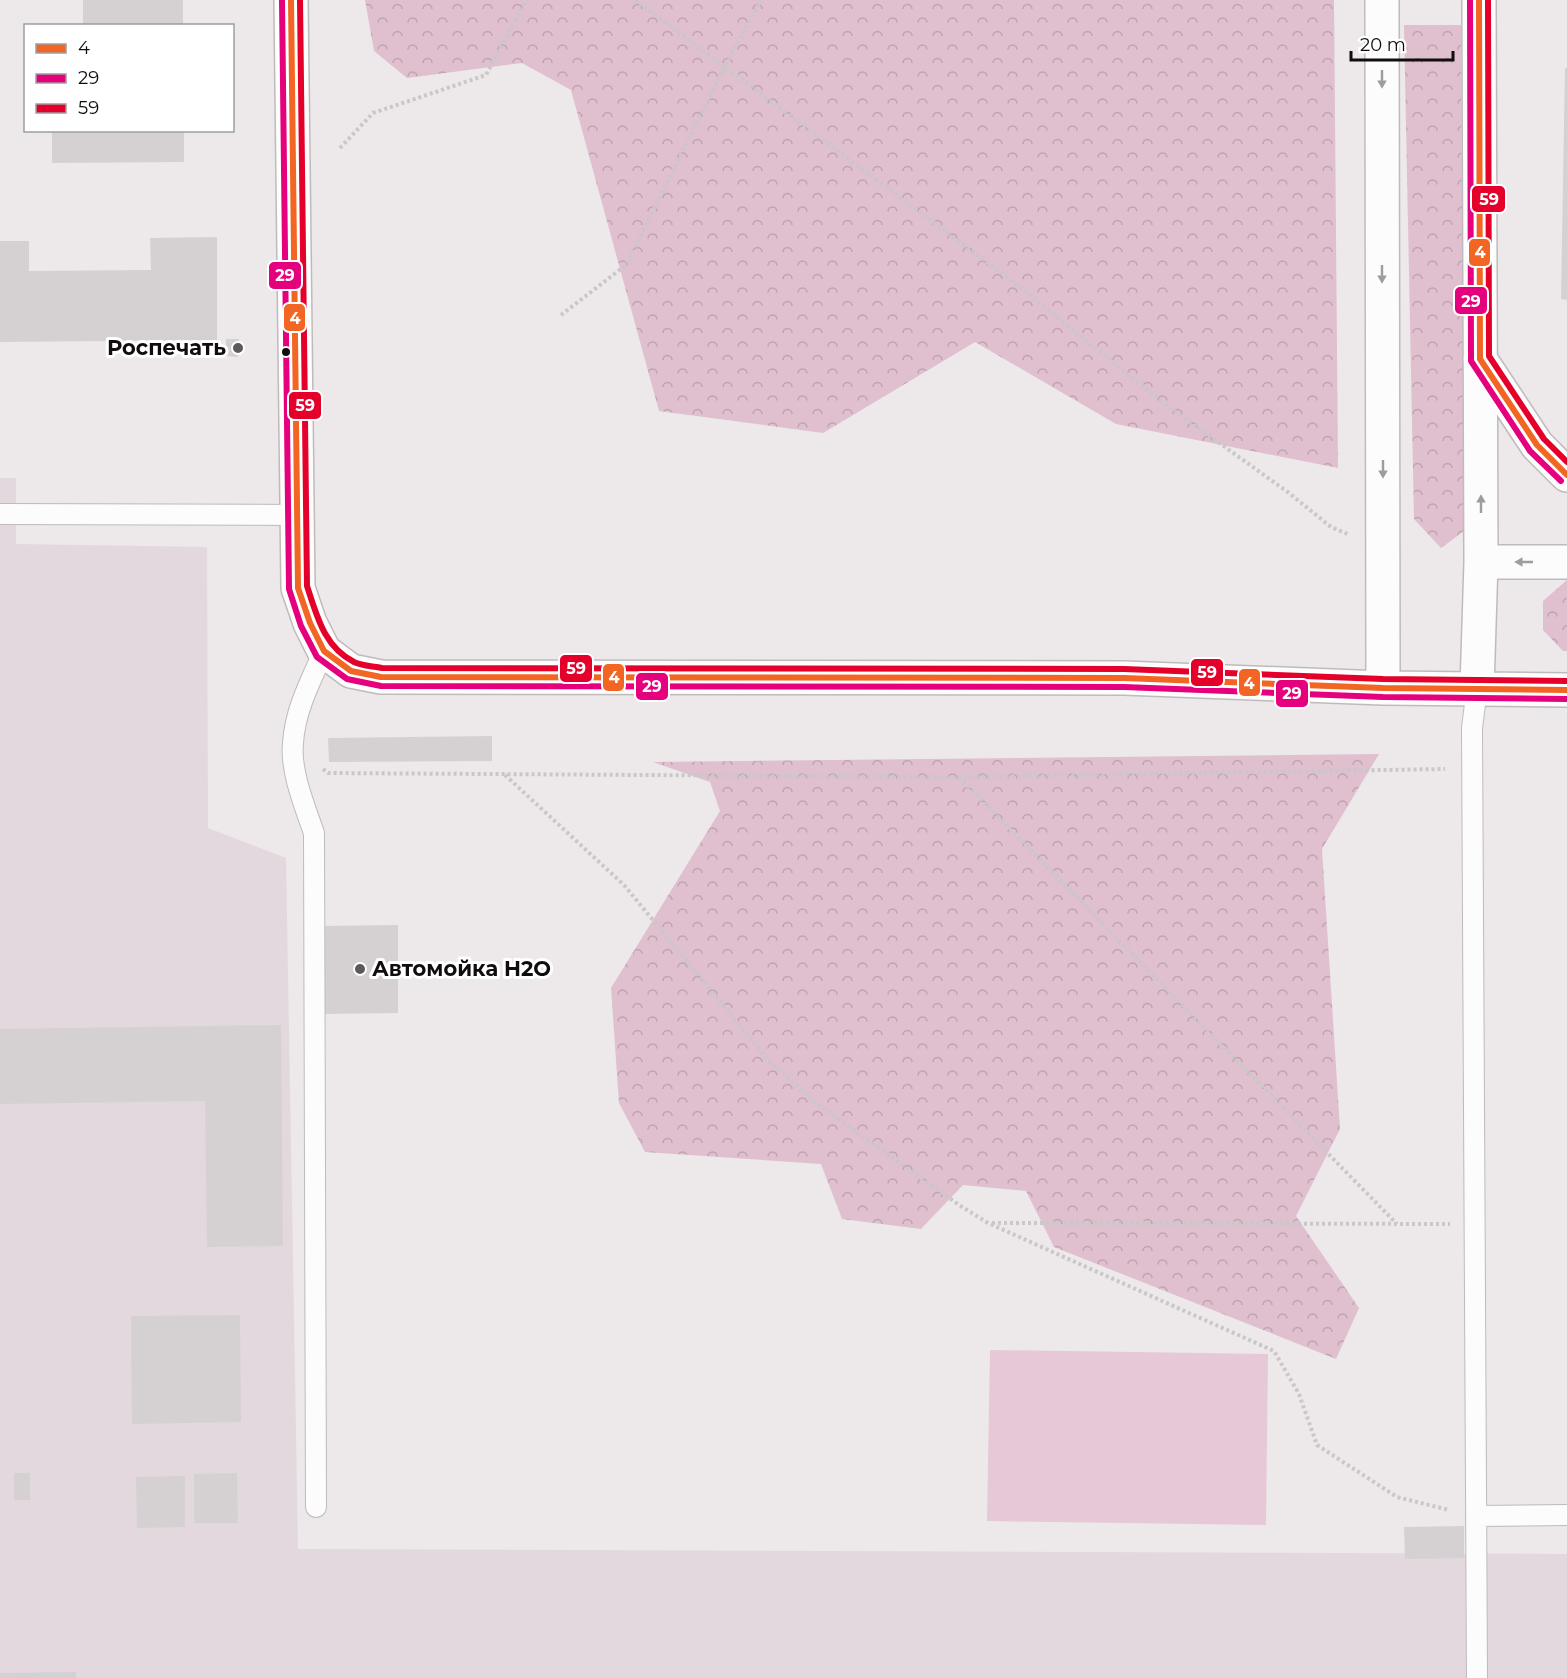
<svg xmlns="http://www.w3.org/2000/svg" width="1567" height="1678" font-family="Montserrat,sans-serif">
	<defs>
		<pattern id="forest-crowns" width="20" height="18" patternUnits="userSpaceOnUse" patternTransform="scale(1.5)"><rect width="20" height="18" fill="#e0bfcf"/><path d="M2 6a3 3 0 1 1 6 0M12 15a3 3 0 1 1 6 0" fill="none" stroke="#bfa3b1"/></pattern>
	</defs>
	<rect width="100%" height="100%" fill="#ede8ea"/>
	<!-- built -->
	<path fill="#e3d8dd" d="M0,478h16v66l191,3 1,281 78,30 12,691 1269,5v124h-1567z"/>
	<!-- grass -->
	<path fill="#e6c8d7" d="M990,1350l278,4 -2,171 -279,-4z"/>
	<!-- forest -->
	<path fill="url(#forest-crowns)" d="M365,0h969l4,468 -222,-44 -141,-82 -152,91 -164,-22 -88,-321 -49,-27 -115,15 -33,-27z
		M1404,25h57l3,506 -23,17 -27,-29z
		M1567,580v71h-4l-20,-21v-29z
		M1379,754l-57,95 18,280 -44,87 63,92 -23,51 -282,-112 -28,-56 -63,-6 -42,44 -79,-10 -21,-55 -176,-12 -26,-49 -8,-115 109,-177 -10,-29 -57,-20z"/>
	<!-- building -->
	<path fill="#d5d1d3" d="M83,0h100v26h-100z
		M1565,68h2v232l-6,-1z
		M52,130h132v32l-132,1z
		M217,237v103l-217,2v-101h29v30l122,-1 -1,-32z
		M226,339h13l-1,18 -12,-1z
		M492,736v25l-163,1 -1,-24z
		M398,925v88l-75,1 -1,-88z
		M281,1025l2,221 -76,1 -2,-146 -205,3v-75z
		M240,1315l1,107 -109,2 -1,-108z
		M14,1473h16v27h-16z
		M237,1473l1,50h-44v-49z
		M185,1476v51l-48,1 -1,-51z
		M1464,1526v32l-59,1 -1,-32z
		M76,1672v6h-76v-5z"/>
	<g fill="none" stroke-linecap="round" stroke-linejoin="round">
		<!-- lane casing -->
		<g stroke="#bfbbbd" stroke-width="22">
			<path id="lane" d="M0,514l296,1
				M1477,688l-5,40 5,950
				M316,1507l-2,-674c-9,-26 -24,-62 -21,-90 2,-33 18,-63 31,-92
				M1476,1516l91,-1"/>
		</g>
		<!-- secondary casing -->
		<g stroke="#bfbbbd" stroke-width="36">
			<path id="secondary" d="M291,0l7,588 12,35 14,28 27,20 30,6 743,1 259,10 184,2
				M1382,0l1,688
				M1480,359l57,86 30,30
				M1481,562h86
				M1477,688l4,-126 -2,-562"/>
		</g>
		<!-- path -->
		<path stroke="#c9c7c8" stroke-width="4" stroke-dasharray="3 3" stroke-linecap="butt" d="M635,0l376,280 151,122 127,91 42,34 19,8
			M340,148l33,-35 113,-38 40,-75
			M561,315l65,-50 98,-197 37,-68
			M323,769l5,4 630,4 487,-8
			M505,775l119,110 145,176 47,42 143,102 29,18 286,128 25,43 18,51 80,52 52,13
			M959,777l438,447
			M992,1223l458,1"/>
		<!-- lane -->
		<use href="#lane" stroke="#fcfcfc" stroke-width="20"/>
		<!-- secondary -->
		<use href="#secondary" stroke="#fcfcfc" stroke-width="33"/>
		<!-- bus-1 casing -->
		<g stroke="#fff" stroke-width="10">
			<path id="bus-1" d="M291,0l7,588 12,35 14,28 27,20 30,6 743,1 259,10 184,2
				M1479,0l1,359 57,86 30,30"/>
		</g>
		<!-- bus-2 casing -->
		<g stroke="#fff" stroke-width="10">
			<path id="bus-2" d="M282,0l7,589 12,37 16,31 30,22 34,7 743,1 259,10 184,2
				M1470,0l1,361 59,90 31,30"/>
		</g>
		<!-- bus-3 casing -->
		<g stroke="#fff" stroke-width="10">
			<path id="bus-3" d="M300,0l7,586c10,30 17,61 47,76 8,4 19,4 28,6l742,1 259,10 184,2
				M1488,0l1,356 55,83 23,23"/>
		</g>
		<!-- bus-1 -->
		<use href="#bus-1" stroke="#f26522" stroke-width="6"/>
		<!-- bus-2 -->
		<use href="#bus-2" stroke="#e5007d" stroke-width="6"/>
		<!-- bus-3 -->
		<use href="#bus-3" stroke="#e4002b" stroke-width="6"/>
	</g>
	<!-- one-way arrows -->
	<defs><path id="oneway-solid" d="M-6-.8H1V-3.2L6.5 0L1 3.2V.8H-6Z" transform="scale(1.5)"/></defs>
	<g fill="#9e9c9d">
		<use href="#oneway-solid" transform="translate(1382 79) rotate(90)"/>
		<use href="#oneway-solid" transform="translate(1382 274) rotate(90)"/>
		<use href="#oneway-solid" transform="translate(1383 469) rotate(90)"/>
		<use href="#oneway-solid" transform="translate(1481 504) rotate(-90)"/>
		<use href="#oneway-solid" transform="translate(1524 562) rotate(180)"/>
	</g>
	<!-- markers -->
	<g fill="#5d5a5b" stroke="#fff" stroke-width="2">
		<circle cx="238" cy="348" r="6"/>
		<circle cx="360" cy="969" r="6"/>
	</g>
	<circle fill="#100d0e" stroke="#fff" stroke-width="2" cx="286" cy="352" r="5"/>
	<g text-anchor="middle" stroke-width="6" stroke-linejoin="round" paint-order="stroke">
		<!-- poi labels -->
		<g font-size="21" font-weight="bold" fill="#100d0e" stroke="#fff" text-anchor="end">
			<text x="226" y="355">Роспечать</text>
			<text x="372" y="976" text-anchor="start">Автомойка H2O</text>
		</g>
	</g>
	<g stroke="#fff" stroke-width="2">
		<rect x="1471" y="185" width="35" height="28" rx="6" fill="#e4002b"/>
		<rect x="1468" y="238" width="23" height="29" rx="6" fill="#f26522"/>
		<rect x="268" y="261" width="34" height="29" rx="6" fill="#e5007d"/>
		<rect x="1454" y="286" width="34" height="29" rx="6" fill="#e5007d"/>
		<rect x="283" y="303" width="23" height="29" rx="6" fill="#f26522"/>
		<rect x="288" y="391" width="34" height="29" rx="6" fill="#e4002b"/>
		<rect x="559" y="654" width="34" height="29" rx="6" fill="#e4002b"/>
		<rect x="1190" y="658" width="34" height="29" rx="6" fill="#e4002b"/>
		<rect x="602" y="663" width="23" height="29" rx="6" fill="#f26522"/>
		<rect x="1238" y="668" width="23" height="29" rx="6" fill="#f26522"/>
		<rect x="635" y="672" width="34" height="29" rx="6" fill="#e5007d"/>
		<rect x="1275" y="679" width="34" height="29" rx="6" fill="#e5007d"/>
	</g>
	<g font-size="16" text-anchor="middle" font-weight="bold" fill="#fff">
		<text x="1489" y="205">59</text>
		<text x="1480" y="258">4</text>
		<text x="285" y="281">29</text>
		<text x="1471" y="307">29</text>
		<text x="295" y="324">4</text>
		<text x="305" y="411">59</text>
		<text x="576" y="674">59</text>
		<text x="1207" y="678">59</text>
		<text x="614" y="683">4</text>
		<text x="1249" y="689">4</text>
		<text x="652" y="692">29</text>
		<text x="1292" y="699">29</text>
	</g>
	<!-- legend -->
	<rect x="24" y="24" width="210" height="108" fill="#ffffff" stroke="#9f9e9f" stroke-width="1.5"/>
	<rect x="36" y="44" width="30" height="9" fill="#f26522" stroke="#9f9e9f" stroke-width="1.5"/>
	<text x="78" y="54" font-size="18" fill="#100d0e">4</text>
	<rect x="36" y="74" width="30" height="9" fill="#e5007d" stroke="#9f9e9f" stroke-width="1.5"/>
	<text x="78" y="84" font-size="18" fill="#100d0e">29</text>
	<rect x="36" y="104" width="30" height="9" fill="#e4002b" stroke="#9f9e9f" stroke-width="1.5"/>
	<text x="78" y="114" font-size="18" fill="#100d0e">59</text>
	<!-- scale -->
	<path d="M1351 51v9h102v-9" fill="none" stroke="#100d0e" stroke-width="3"/>
	<text x="1360" y="51" font-size="18" fill="#100d0e" stroke="#ffffff" stroke-width="4.5" paint-order="stroke">20 m</text>
</svg>
